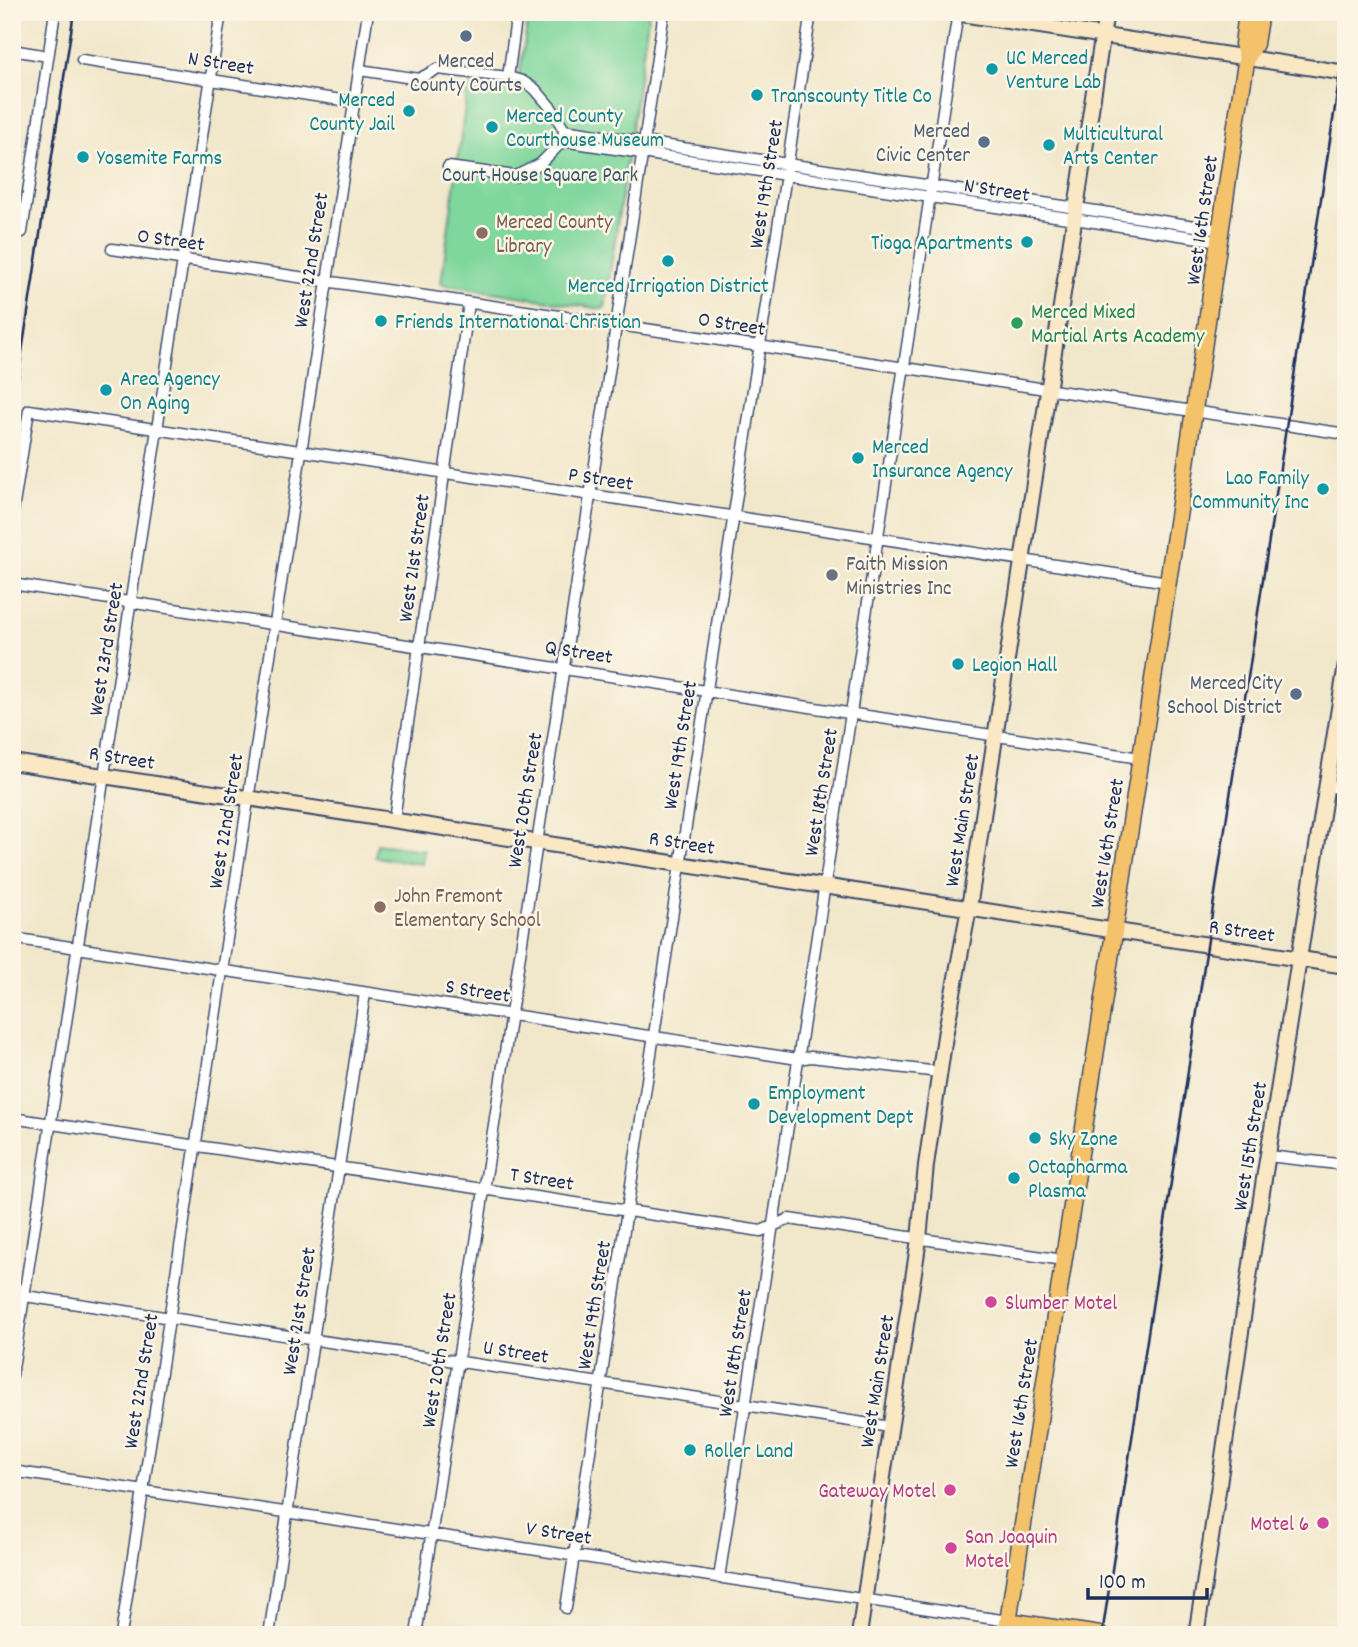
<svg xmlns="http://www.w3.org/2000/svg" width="1358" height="1647" font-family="Dekko,sans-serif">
	<rect width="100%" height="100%" fill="#fcf5e5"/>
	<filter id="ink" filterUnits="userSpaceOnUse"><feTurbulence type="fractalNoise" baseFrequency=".0143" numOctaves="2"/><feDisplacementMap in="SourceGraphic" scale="14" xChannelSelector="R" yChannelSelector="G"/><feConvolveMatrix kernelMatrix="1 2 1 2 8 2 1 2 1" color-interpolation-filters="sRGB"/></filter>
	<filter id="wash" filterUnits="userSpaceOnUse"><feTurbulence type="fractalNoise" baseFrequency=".00686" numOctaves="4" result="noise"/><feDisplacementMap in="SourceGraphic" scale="28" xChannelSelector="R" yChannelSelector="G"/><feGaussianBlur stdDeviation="1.57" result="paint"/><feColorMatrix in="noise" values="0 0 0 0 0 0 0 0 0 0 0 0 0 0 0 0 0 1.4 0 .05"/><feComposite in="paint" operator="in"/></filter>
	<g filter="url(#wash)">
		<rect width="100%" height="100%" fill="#f1e7cb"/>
		<!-- green -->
		<path fill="#7fd79d" stroke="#4d837e" stroke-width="2" d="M529,12h120l-44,295 -3,2 -161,-25 27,-200 46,4 7,-22z
			M377,844l47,6 -2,14 -47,-7z"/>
	</g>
	<g filter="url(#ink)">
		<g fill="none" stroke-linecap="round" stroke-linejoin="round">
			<!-- street casing -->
			<g stroke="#3b4b6e" stroke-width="13">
				<path id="street" d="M1029,24l2,-12
					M12,50l36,6
					M82,60l272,42
					M360,70l59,9 18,-10 71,8 14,4 13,8 17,20 12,21 -1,11 -23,23 -24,12 -68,-9
					M508,77l9,-65
					M564,130l657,100
					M563,141l656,100
					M12,231l10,1 33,-220
					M112,249l1234,185
					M12,517l17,-107 1139,172
					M12,584l1128,174
					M1327,786l19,3
					M394,819l75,-516
					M12,938l786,121 13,-2 128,15
					M12,1118l749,113 28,-12 274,41
					M1268,1156l78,9
					M12,1294l878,133
					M12,1375l209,-1363
					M12,1471l996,150
					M719,1578l239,-1566
					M566,1608l245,-1596
					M121,1635l247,-1623
					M269,1635l96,-642
					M416,1635l248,-1623"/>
			</g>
			<!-- secondary casing -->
			<g stroke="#3b4b6e" stroke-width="18">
				<path id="secondary" d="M948,12l398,61
					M12,762l1334,204
					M859,1635l60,-396 7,-74 19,-129 24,-128 137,-896
					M1196,1635c26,-160 46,-321 72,-481 26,-163 53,-326 78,-490"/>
			</g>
			<!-- primary casing -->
			<g stroke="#3b4b6e" stroke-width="19">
				<path id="primary" d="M1247,57l-4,-13 4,-32
					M1008,1621l92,14
					M1006,1635l179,-1164 53,-360 9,-54 8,-13 5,-32"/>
			</g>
			<!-- street -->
			<use href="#street" stroke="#fff" stroke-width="10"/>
			<!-- secondary -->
			<use href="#secondary" stroke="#fae7c3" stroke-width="14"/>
			<!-- primary -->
			<use href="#primary" stroke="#f3c26a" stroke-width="16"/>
			<!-- rail -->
			<path stroke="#1b2f5e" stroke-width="2.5" d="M12,417l62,-405
				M1102,1635l244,-1600"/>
		</g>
	</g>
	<!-- markers -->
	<g fill="#5c6f8a" stroke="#fcf5e5" stroke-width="2.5">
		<circle cx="466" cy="36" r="7"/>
		<circle cx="984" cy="142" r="7"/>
		<circle cx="1296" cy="694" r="7"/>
	</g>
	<g fill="#0f9aa8" stroke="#fcf5e5" stroke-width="2.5">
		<circle cx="992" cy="69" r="7"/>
		<circle cx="757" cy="95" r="7"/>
		<circle cx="409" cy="111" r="7"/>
		<circle cx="492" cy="127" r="7"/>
		<circle cx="1049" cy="145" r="7"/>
		<circle cx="83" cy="157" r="7"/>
		<circle cx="1027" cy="242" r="7"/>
		<circle cx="668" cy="261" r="7"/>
		<circle cx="381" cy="321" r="7"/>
		<circle cx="106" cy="390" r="7"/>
		<circle cx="858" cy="458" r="7"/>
		<circle cx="1323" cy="489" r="7"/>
		<circle cx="958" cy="664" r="7"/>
		<circle cx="754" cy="1104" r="7"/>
		<circle cx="1035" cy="1138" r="7"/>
		<circle cx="1014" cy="1178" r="7"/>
		<circle cx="690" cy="1450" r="7"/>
	</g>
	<g fill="#8d6e63" stroke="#fcf5e5" stroke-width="2.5">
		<circle cx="482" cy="233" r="7"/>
		<circle cx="380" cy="907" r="7"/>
	</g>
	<circle fill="#2e9e5b" stroke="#fcf5e5" stroke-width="2.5" cx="1017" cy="323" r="7"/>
	<circle fill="#6b7280" stroke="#fcf5e5" stroke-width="2.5" cx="832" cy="575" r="7"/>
	<g fill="#d1479c" stroke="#fcf5e5" stroke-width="2.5">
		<circle cx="991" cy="1302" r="7"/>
		<circle cx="950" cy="1490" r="7"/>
		<circle cx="1323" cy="1523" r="7"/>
		<circle cx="951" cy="1548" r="7"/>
	</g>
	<g text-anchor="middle" stroke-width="5" stroke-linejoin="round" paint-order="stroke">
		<!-- culture labels -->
		<g font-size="21" fill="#0d838f" stroke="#fcf5e5" text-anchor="start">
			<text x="1006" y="64">UC Merced<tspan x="1006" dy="24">Venture Lab</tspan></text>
			<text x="771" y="102">Transcounty Title Co</text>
			<text x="395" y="106" text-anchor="end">Merced<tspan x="395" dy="24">County Jail</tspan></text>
			<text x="506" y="122">Merced County<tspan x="506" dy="24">Courthouse Museum</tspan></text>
			<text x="1063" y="140">Multicultural<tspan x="1063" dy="24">Arts Center</tspan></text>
			<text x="97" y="164">Yosemite Farms</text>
			<text x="1013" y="249" text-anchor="end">Tioga Apartments</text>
			<text x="668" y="292" text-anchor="middle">Merced Irrigation District</text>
			<text x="395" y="328">Friends International Christian</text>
			<text x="120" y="385">Area Agency<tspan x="120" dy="24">On Aging</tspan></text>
			<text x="872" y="453">Merced<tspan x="872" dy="24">Insurance Agency</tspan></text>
			<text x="1309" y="484" text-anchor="end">Lao Family<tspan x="1309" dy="24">Community Inc</tspan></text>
			<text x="972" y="671">Legion Hall</text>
			<text x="768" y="1099">Employment<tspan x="768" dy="24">Development Dept</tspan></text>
			<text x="1049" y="1145">Sky Zone</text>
			<text x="1028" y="1173">Octapharma<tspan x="1028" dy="24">Plasma</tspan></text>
			<text x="704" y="1457">Roller Land</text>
		</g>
		<!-- service labels -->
		<g font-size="21" fill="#4e5e75" stroke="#fcf5e5" text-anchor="end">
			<text x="466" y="67" text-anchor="middle">Merced<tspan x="466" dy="24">County Courts</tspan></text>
			<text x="970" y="137">Merced<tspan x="970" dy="24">Civic Center</tspan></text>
			<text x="1282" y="689">Merced City<tspan x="1282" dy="24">School District</tspan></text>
		</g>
		<!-- street labels -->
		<g font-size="21" fill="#1b2f5e" stroke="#fcf5e5">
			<text transform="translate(221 62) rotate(9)" y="7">N Street</text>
			<text transform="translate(765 184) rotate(-81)" y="7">West 19th Street</text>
			<text transform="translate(997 189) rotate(9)" y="7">N Street</text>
			<text transform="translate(1201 220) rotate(-82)" y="7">West 16th Street</text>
			<text transform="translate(171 239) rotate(8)" y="7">O Street</text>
			<text transform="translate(310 260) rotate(-81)" y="7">West 22nd Street</text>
			<text transform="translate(732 323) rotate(9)" y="7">O Street</text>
			<text transform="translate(601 478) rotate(9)" y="7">P Street</text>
			<text transform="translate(413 558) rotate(-82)" y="7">West 21st Street</text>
			<text transform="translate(105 649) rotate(-81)" y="7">West 23rd Street</text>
			<text transform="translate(579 651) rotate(9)" y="7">Q Street</text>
			<text transform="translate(679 745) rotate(-81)" y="7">West 19th Street</text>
			<text transform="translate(122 757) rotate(9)" y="7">R Street</text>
			<text transform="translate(820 792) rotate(-81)" y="7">West 18th Street</text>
			<text transform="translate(524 800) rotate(-81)" y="7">West 20th Street</text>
			<text transform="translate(961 820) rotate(-81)" y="7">West Main Street</text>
			<text transform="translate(225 821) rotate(-81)" y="7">West 22nd Street</text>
			<text transform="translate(682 842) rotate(9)" y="7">R Street</text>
			<text transform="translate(1106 843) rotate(-81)" y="7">West 16th Street</text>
			<text transform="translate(1242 930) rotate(8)" y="7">R Street</text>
			<text transform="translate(478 990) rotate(9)" y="7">S Street</text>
			<text transform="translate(1249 1146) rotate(-81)" y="7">West 15th Street</text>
			<text transform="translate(542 1178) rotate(9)" y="7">T Street</text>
			<text transform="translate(593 1305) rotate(-81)" y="7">West 19th Street</text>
			<text transform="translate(298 1311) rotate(-81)" y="7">West 21st Street</text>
			<text transform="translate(516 1351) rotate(9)" y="7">U Street</text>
			<text transform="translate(734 1353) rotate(-81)" y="7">West 18th Street</text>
			<text transform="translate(438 1360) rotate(-81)" y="7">West 20th Street</text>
			<text transform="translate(140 1381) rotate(-81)" y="7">West 22nd Street</text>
			<text transform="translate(876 1381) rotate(-81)" y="7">West Main Street</text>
			<text transform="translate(1020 1403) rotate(-81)" y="7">West 16th Street</text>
			<text transform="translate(559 1532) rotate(9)" y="7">V Street</text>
		</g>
		<!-- park labels -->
		<g font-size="21" fill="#34596e" stroke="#fcf5e5">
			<text x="540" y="181">Court House Square Park</text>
		</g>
		<!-- education labels -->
		<g font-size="21" fill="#785e54" stroke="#fcf5e5" text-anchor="start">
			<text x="496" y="228">Merced County<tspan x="496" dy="24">Library</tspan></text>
			<text x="394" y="902">John Fremont<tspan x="394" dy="24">Elementary School</tspan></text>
		</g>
		<!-- leisure labels -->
		<g font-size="21" fill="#27864d" stroke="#fcf5e5" text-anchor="start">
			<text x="1031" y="318">Merced Mixed<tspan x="1031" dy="24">Martial Arts Academy</tspan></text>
		</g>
		<!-- worship labels -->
		<g font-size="21" fill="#5b616d" stroke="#fcf5e5" text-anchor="start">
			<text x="846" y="570">Faith Mission<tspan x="846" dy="24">Ministries Inc</tspan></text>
		</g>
		<!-- hotel labels -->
		<g font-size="21" fill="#b23c85" stroke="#fcf5e5" text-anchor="start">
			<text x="1005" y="1309">Slumber Motel</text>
			<text x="936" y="1497" text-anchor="end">Gateway Motel</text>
			<text x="1309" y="1530" text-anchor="end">Motel 6</text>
			<text x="965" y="1543">San Joaquin<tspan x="965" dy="24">Motel</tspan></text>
		</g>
	</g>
	<!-- margin -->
	<rect width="1358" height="1647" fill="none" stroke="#fcf5e5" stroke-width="42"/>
	<!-- scale -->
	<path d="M1088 1588v10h119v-10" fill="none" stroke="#1b2f5e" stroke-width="3.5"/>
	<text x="1099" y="1588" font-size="21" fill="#1b2f5e" stroke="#fcf5e5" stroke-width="5" paint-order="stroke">100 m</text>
</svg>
